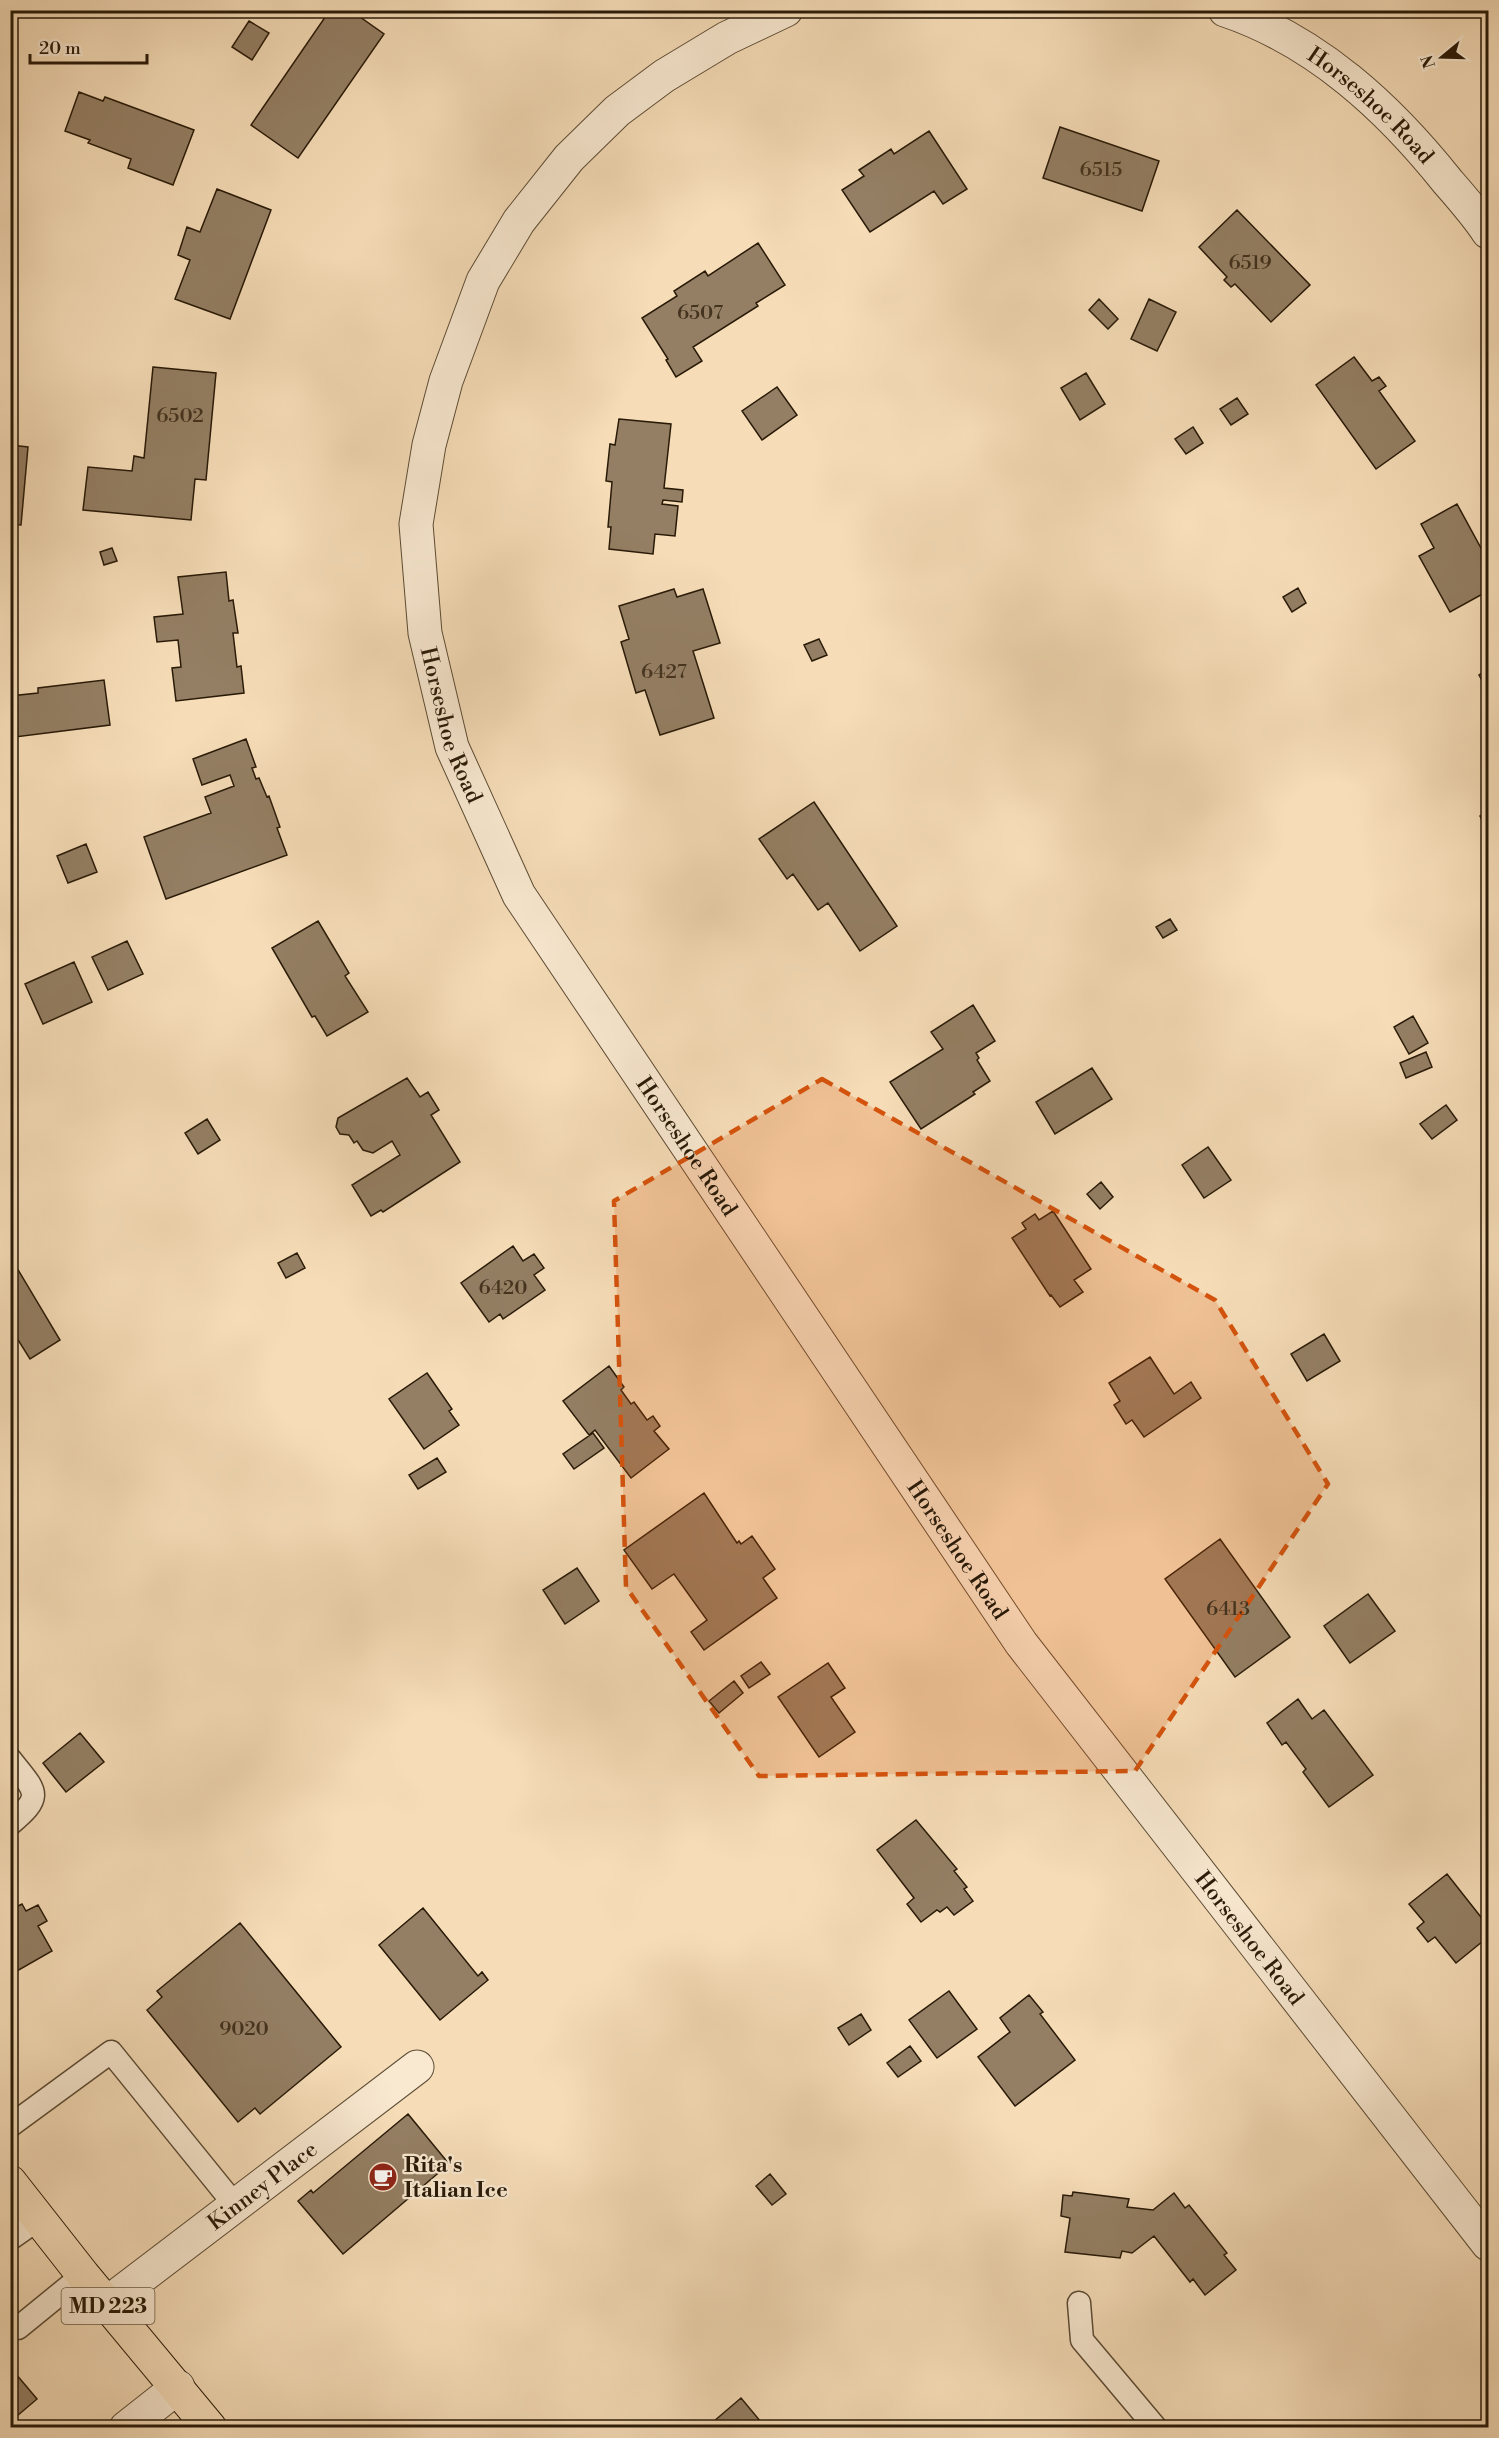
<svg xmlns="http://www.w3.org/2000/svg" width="1499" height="2438" font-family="'Libre Bodoni',serif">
	<rect width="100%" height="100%" fill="#f6ddb8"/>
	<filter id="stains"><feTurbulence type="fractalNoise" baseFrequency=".00333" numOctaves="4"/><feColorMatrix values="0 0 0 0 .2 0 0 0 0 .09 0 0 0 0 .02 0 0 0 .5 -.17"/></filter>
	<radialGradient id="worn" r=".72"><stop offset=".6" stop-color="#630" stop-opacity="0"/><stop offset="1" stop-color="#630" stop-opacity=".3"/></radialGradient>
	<!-- building -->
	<path fill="#947f64" stroke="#291a08" stroke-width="1.5" d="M330,10h20l34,24 -86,124 -47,-33z
		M249,21l20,12 -17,27 -20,-13z
		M79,92l24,9 2,-4 89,33 -21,55 -45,-17 3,-9 -43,-16 2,-3 -25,-9z
		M1060,127l99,34 -17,50 -99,-33z
		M929,131l38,58 -24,15 -9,-13 -64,41 -28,-42 22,-14 -5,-6 32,-21 3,5z
		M217,189l54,21 -41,109 -55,-20 15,-39 -12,-5 9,-28 13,5z
		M1237,210l73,75 -39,37 -36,-38 -4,3 -7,-7 3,-3 -28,-30z
		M758,243l27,42 -29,18 2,3 -65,41 9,14 -26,16 -10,-17 2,-1 -26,-41 35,-22 -3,-5 31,-20 3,5z
		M1099,299l19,20 -10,10 -19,-19z
		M1149,299l27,13 -19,39 -26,-12z
		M1354,357l18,24 7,-4 7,9 -7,5 36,50 -39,28 -60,-84z
		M153,367l63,6 -10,107 -11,-1 -4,41 -108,-10 5,-43 44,4 2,-15 10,2z
		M1086,373l19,31 -25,16 -19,-32z
		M777,387l20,28 -35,25 -20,-29z
		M1237,398l11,16 -17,11 -11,-16z
		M619,419l52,5 -7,64 19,2 -1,12 -19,-2 -1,4 16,2 -3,30 -20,-2 -2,20 -44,-5 2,-22h-3l4,-45 -6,-1 4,-37 5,1z
		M1193,427l10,16 -17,11 -11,-15z
		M10,445l18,2 -7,78 -11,-1z
		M1457,504l31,57v30l-38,21 -31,-56 15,-8 -13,-24z
		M112,548l5,13 -13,4 -4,-13z
		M226,572l3,29 4,-1 5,33h-5l4,34 4,-1 3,27 -68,8 -4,-33 9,-1 -3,-27 -21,2 -3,-25 29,-3 -5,-37z
		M1298,588l8,15 -14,9 -9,-15z
		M674,589l3,8 26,-8 17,54 -27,8 21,67 -54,17 -15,-45 -9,3 -15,-51 8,-3 -10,-33z
		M819,639l8,16 -15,6 -8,-16z
		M1488,669v22l-9,-16z
		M104,680l6,45 -95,12 -5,-41 28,-3v-5z
		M246,739l10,28 -4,1 4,11 3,-1 8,19 2,-1 11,31 -3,1 10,27 -121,44 -22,-62 67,-24 -6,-16 29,-11 -4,-11 -28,10 -9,-26z
		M814,802l83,124 -37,25 -32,-48 -10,7 -25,-36 -6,5 -28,-40z
		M1488,811v21l-8,-16z
		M86,844l11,28 -29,11 -11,-27z
		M1170,919l7,11 -14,8 -7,-11z
		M318,921l31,52 -4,3 23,36 -41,24 -12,-20 -3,1 -40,-69z
		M127,941l16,33 -35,16 -16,-33z
		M74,962l18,40 -49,22 -18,-40z
		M973,1005l22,36 -19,12 3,5 -2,2 13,21 -17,11 2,2 -54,35 -31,-47 53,-33 -12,-17z
		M1413,1016l15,27 -19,11 -15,-27z
		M1426,1052l6,15 -26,11 -6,-15z
		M1092,1068l20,31 -57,35 -19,-32z
		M407,1078l13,19 8,-5 11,18 -8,5 29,47 -77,50 -2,-2 -10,6 -19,-31 48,-30 -8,-14 -19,12 -10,-3 -6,-9 -3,2 -5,-8 -9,-1 -4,-7 2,-9z
		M1446,1105l11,15 -25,19 -12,-15z
		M207,1119l13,21 -22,14 -13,-21z
		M1208,1147l23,33 -27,18 -22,-33z
		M1101,1182l12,15 -13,12 -13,-15z
		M1053,1211l38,58 -17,11 9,12 -23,15 -9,-12 -1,1 -38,-58 14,-9 -4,-6 13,-9 4,6z
		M513,1246l10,15 11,-7 10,14 -10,7 11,15 -42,29 -3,-5 -11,8 -28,-39z
		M297,1253l8,15 -19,10 -8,-15z
		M14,1263l46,77 -30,19 -20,-32v-62z
		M1324,1334l16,27 -33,20 -16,-27z
		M1150,1357l24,37 17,-12 10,16 -57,39 -12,-17 -6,4 -12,-19 6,-4 -11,-18z
		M609,1366l15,21 -3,3 10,14 3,-2 13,18 6,-4 7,10 -6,5 15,18 -38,29 -36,-48 -6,5 -26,-34z
		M427,1373l25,36 -3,2 10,14 -35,24 -35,-50z
		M593,1433l11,15 -30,21 -11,-15z
		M437,1458l9,14 -28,17 -9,-14z
		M704,1493l33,50 2,-2 2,3 11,-8 23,33 -12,9 14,20 -73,52 -13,-18 16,-12 -33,-46 -22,15 -28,-39z
		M1220,1539l70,98 -55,40 -70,-98z
		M577,1568l22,33 -34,23 -22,-34z
		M1368,1594l27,37 -45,32 -26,-37z
		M761,1662l9,12 -21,14 -8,-12z
		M828,1663l17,25 -14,9 24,35 -36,25 -41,-60z
		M734,1681l9,12 -24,20 -10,-12z
		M1298,1699l14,20 12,-9 49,65 -44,32 -26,-35 3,-3 -20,-27 -4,3 -15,-22z
		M80,1733l24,29 -38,30 -23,-29z
		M916,1820l41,49 -3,2 13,16 -3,2 9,12 -19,14 -7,-8 -7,5 -3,-2 -16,12 -14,-18 7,-6 -37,-48z
		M1447,1874l41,52v11l-32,26 -21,-26 -7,5 -11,-14 7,-6 -15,-18z
		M22,1904l4,7 12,-6 9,16 -9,5 14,25 -42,24v-65z
		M423,1908l55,68 4,-4 6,8 -48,40 -61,-75z
		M240,1923l101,124 -81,67 -5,-6 -17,14 -91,-112 15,-13 -5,-6z
		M949,1991l28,38 -40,29 -28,-38z
		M1029,1995l14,17 -3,2 35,46 -60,46 -37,-49 32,-25 -10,-14z
		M861,2014l10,16 -22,15 -11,-17z
		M910,2046l11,15 -23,16 -11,-14z
		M408,2114l41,50 -106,90 -45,-53 13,-11 2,3z
		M770,2174l16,20 -14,11 -16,-19z
		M1073,2192l56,7 -2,8 26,3 21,-17 11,15 4,-3 38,48 -3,2 12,15 -31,25 -12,-16 -3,3 -36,-46 -22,17 -10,-2 -2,7 -55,-6 5,-34 -9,-2 2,-21 9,1z
		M10,2367l27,32 -27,23z
		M741,2398l25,30h-60z"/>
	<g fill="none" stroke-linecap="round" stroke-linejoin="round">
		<!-- service casing -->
		<g stroke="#5c4b34" stroke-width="25">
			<path id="service" d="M10,1759c26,33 35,36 0,65
				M10,2126l101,-74 124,153
				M10,2239l30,-21
				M1079,2303l3,37 74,88
				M10,2328h8l65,-53"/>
		</g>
		<!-- minor casing -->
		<g stroke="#5c4b34" stroke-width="35">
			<g id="minor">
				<path id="s1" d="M786,10l-59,28 -63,38 -47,35 -48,47 -50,63 -36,60 -37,100 -17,64 -13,79 9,109 27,114 67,148 502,748 467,601"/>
				<path id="s2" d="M1225,10c92,31 164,98 223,172 14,16 29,33 40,50"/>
				<path id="s3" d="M106,2304l311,-237"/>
				<path d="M126,2428l52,-41"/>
			</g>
		</g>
		<!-- primary casing -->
		<g stroke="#291a08" stroke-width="35">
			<path id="primary" d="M10,2182l73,93 127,153"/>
		</g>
		<!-- service -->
		<use href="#service" stroke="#f9e9d1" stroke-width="22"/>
		<!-- minor -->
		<use href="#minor" stroke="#f9e9d1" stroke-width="33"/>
		<!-- primary -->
		<use href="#primary" stroke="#f6ddb8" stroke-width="33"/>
	</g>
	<!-- marked area -->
	<path fill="#d5530c" fill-opacity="0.2" stroke="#d5530c" stroke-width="4.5" stroke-dasharray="12 8" stroke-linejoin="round" d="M822,1079l393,221 113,184 -193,287 -376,5 -133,-189 -12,-386z"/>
	<!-- icons -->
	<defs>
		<g id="cafe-disc" transform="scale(1.5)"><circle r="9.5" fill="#8f2418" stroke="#f9e9d1"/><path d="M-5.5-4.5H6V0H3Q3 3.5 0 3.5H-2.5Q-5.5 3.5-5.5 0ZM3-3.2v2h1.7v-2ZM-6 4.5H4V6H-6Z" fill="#fff"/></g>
	</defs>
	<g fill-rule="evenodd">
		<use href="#cafe-disc" x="383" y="2177"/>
	</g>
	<g text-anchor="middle" stroke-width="4.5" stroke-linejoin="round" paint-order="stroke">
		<!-- number labels -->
		<g font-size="20" fill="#44331f">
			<text x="1101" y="176">6515</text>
			<text x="1250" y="269">6519</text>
			<text x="700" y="319">6507</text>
			<text x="180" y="422">6502</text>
			<text x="664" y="678">6427</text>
			<text x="503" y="1294">6420</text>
			<text x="1228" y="1615">6413</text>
			<text x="244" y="2035">9020</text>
		</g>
		<!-- shield labels -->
		<rect fill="#f9e9d1" stroke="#675844" stroke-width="1.5" x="61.5" y="2288" width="93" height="36" rx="4.5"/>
		<g font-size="21" font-weight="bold" fill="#291a08">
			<text x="108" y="2313">MD 223</text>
		</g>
		<!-- street labels -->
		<g font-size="22" fill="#291a08" stroke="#f9e9d1">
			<text dy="8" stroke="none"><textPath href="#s2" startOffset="176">Horseshoe Road</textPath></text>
			<text dy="8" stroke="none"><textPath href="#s1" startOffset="873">Horseshoe Road</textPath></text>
			<text dy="8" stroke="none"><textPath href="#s1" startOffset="1359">Horseshoe Road</textPath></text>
			<text dy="8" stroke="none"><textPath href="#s1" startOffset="1845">Horseshoe Road</textPath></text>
			<text dy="8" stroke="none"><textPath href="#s1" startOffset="2331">Horseshoe Road</textPath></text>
			<text dy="8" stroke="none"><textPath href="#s3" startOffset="196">Kinney Place</textPath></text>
		</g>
		<!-- poi labels -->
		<g font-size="22" font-weight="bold" fill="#291a08" stroke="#f9e9d1" text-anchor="start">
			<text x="404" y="2172">Rita's<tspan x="404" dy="25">Italian Ice</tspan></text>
		</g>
	</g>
	<!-- margin -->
	<rect width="1499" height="2438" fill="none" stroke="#f6ddb8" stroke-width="36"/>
	<rect x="12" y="12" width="1475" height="2414" fill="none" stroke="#291a08" stroke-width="3"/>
	<rect x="18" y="18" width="1463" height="2402" fill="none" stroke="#291a08" stroke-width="1.5"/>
	<!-- north arrow -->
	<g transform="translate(1442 57) rotate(251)" stroke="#f9e9d1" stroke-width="4.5" paint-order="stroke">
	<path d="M0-4.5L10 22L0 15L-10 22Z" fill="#291a08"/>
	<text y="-9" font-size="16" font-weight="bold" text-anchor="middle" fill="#291a08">N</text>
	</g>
	<!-- scale -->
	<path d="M30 54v9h117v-9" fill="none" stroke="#291a08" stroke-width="3"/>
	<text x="39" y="54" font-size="18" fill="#291a08" stroke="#f9e9d1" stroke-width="4.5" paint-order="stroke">20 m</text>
	<rect width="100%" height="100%" filter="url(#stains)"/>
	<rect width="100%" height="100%" fill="url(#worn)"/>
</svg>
